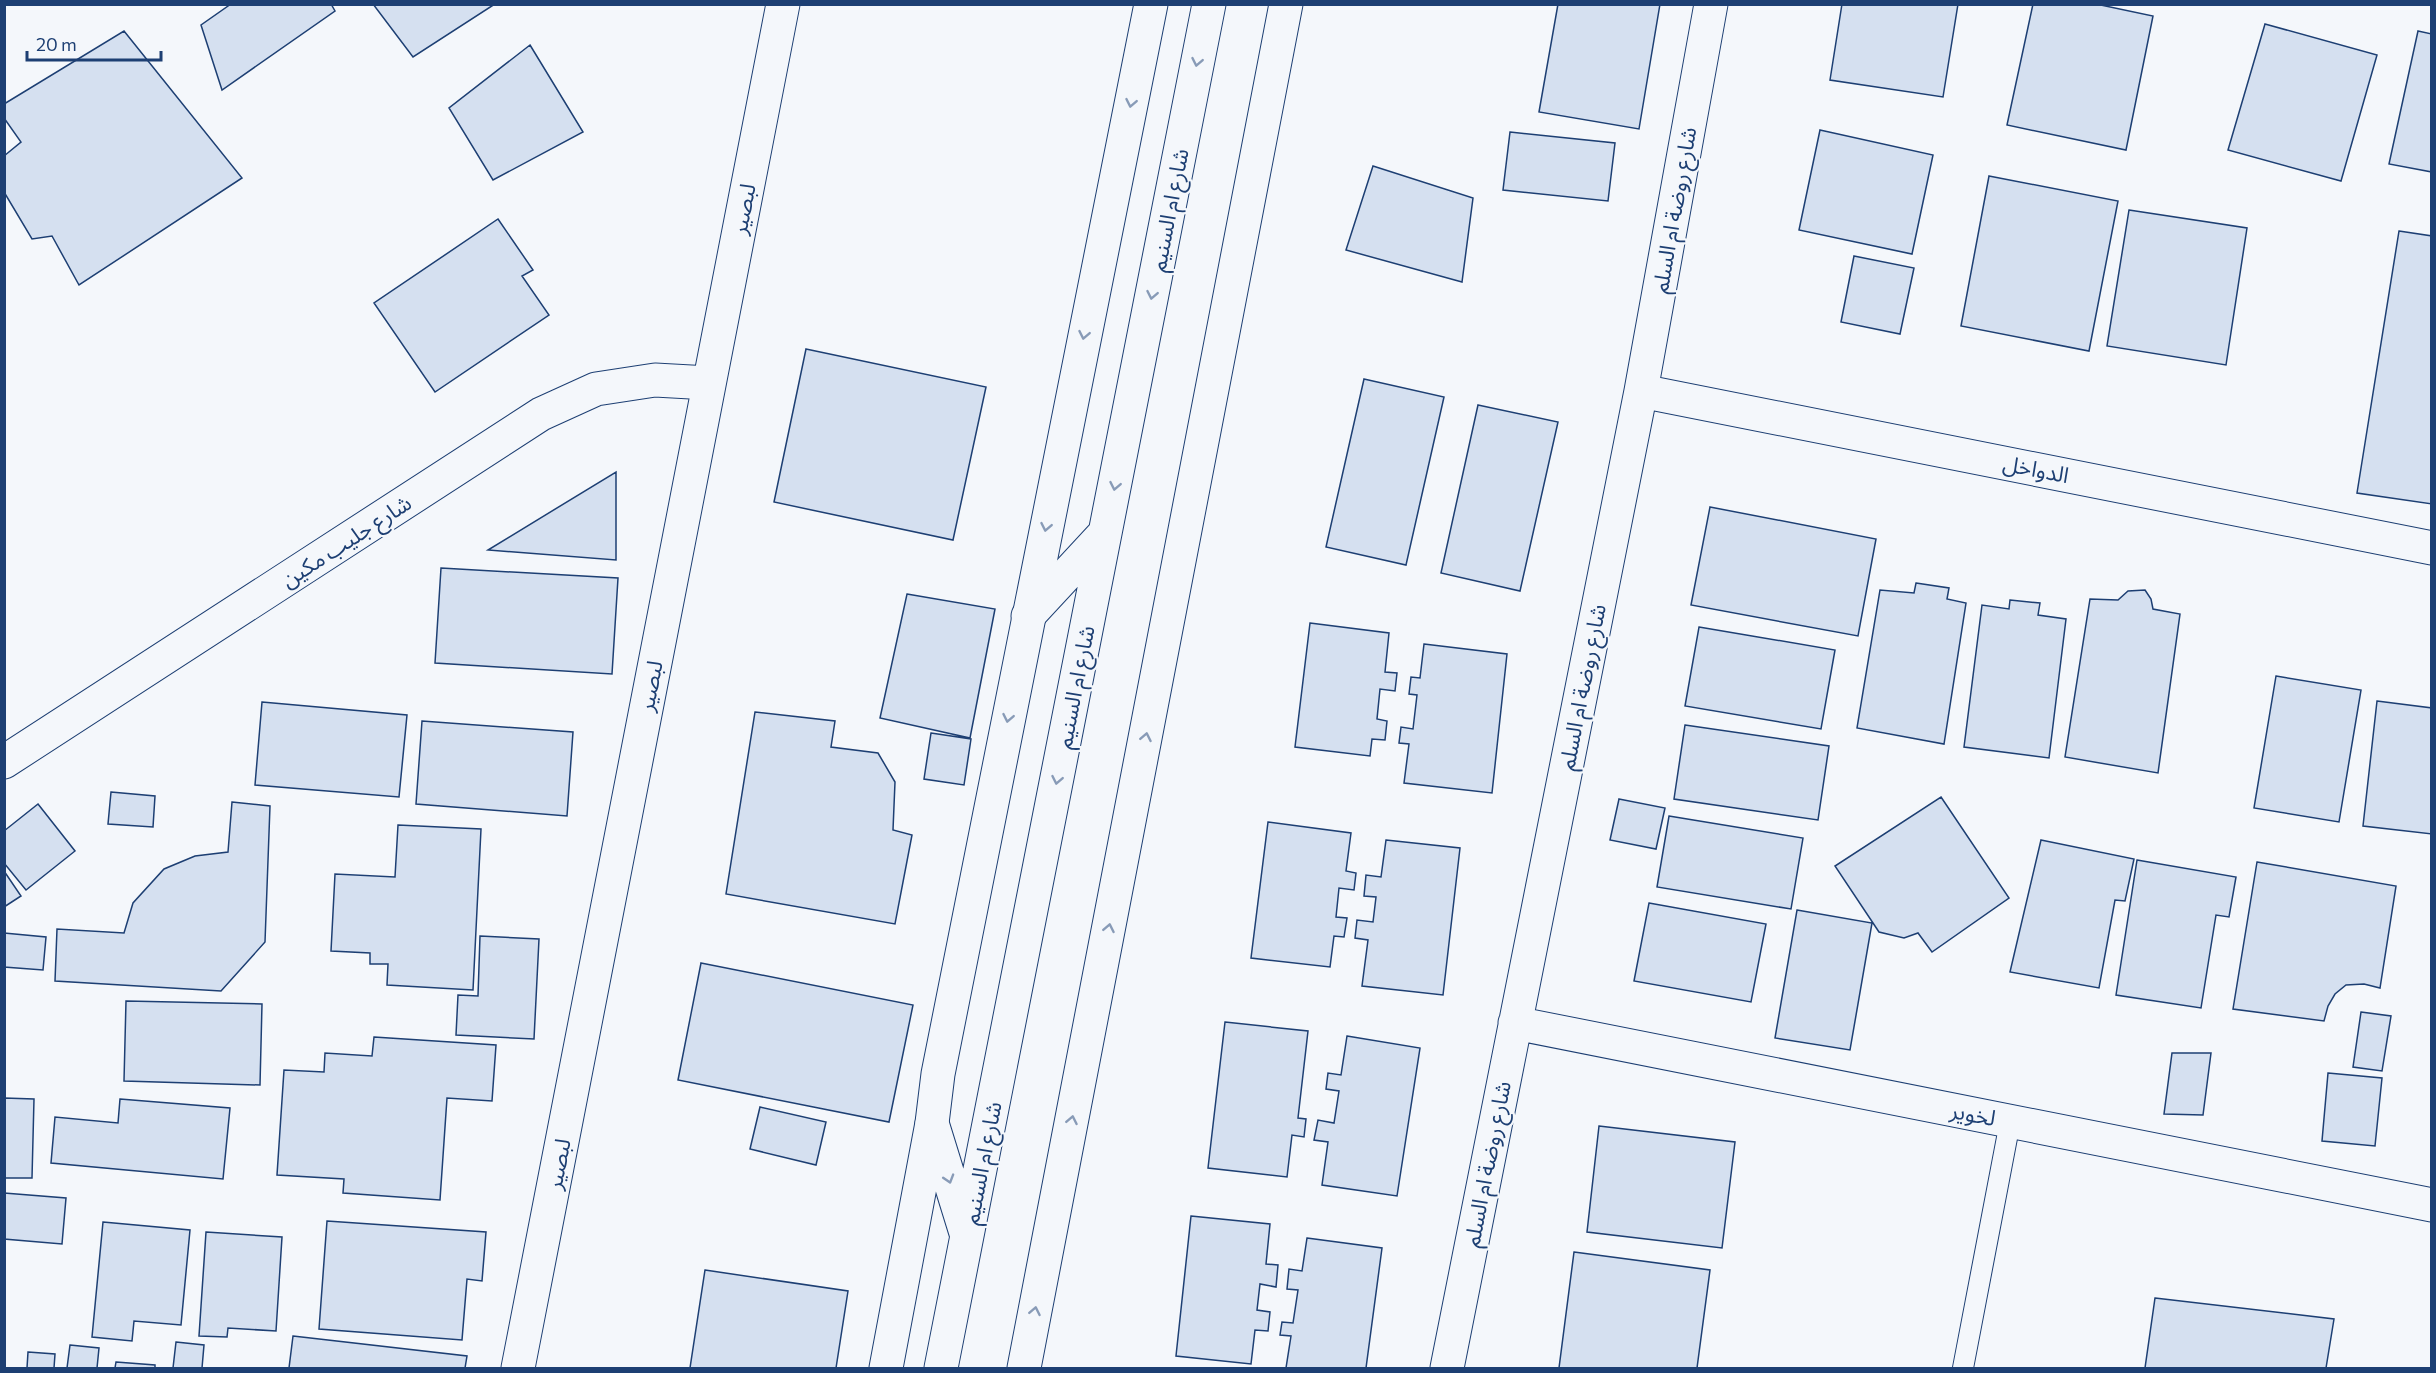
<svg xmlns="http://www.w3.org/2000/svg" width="2436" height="1373" font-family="Commissioner,'Noto Sans Arabic',sans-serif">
	<rect width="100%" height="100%" fill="#f4f7fb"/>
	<!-- building -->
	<path fill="#d5e0f0" stroke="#1d3f73" stroke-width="1.5" d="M231,4h100l4,7 -113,79 -21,-65z
		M373,4h122l-82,53z
		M1558,4h102l-21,125 -100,-17z
		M1842,4h116l-15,93 -113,-17z
		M2033,4h63l57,12 -27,134 -119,-25z
		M2265,24l112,31 -36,126 -113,-31z
		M124,31l118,147 -163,107 -27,-49 -20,3 -28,-47v-36l17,-14 -17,-24v-14z
		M2418,31l14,3v138l-43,-8z
		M530,45l53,87 -90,48 -44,-72z
		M1820,130l113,25 -21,99 -113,-24z
		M1510,132l105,11 -7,58 -105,-11z
		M1373,166l100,32 -11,84 -116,-32z
		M1989,176l129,25 -29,150 -128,-25z
		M2129,210l118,18 -21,137 -119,-19z
		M498,219l35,51 -11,6 27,39 -114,77 -61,-89z
		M2399,231l33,5v268l-75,-11z
		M1854,256l60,12 -14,66 -59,-12z
		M806,349l180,38 -33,153 -179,-38z
		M1364,379l80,18 -38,168 -80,-18z
		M1478,405l80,17 -38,169 -79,-18z
		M616,472v88l-128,-10z
		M1710,507l166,32 -18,97 -167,-31z
		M441,568l177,10 -6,96 -177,-11z
		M1916,583l33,5 -2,11 19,4 -22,141 -87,-16 23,-138 34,3z
		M2145,590l6,9 2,10 27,5 -22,159 -93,-16 25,-158 28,1 10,-9z
		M907,594l88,15 -25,129 -90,-20z
		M2010,600l30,3 -2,12 28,4 -17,139 -85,-11 18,-142 27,4z
		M1310,623l79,10 -4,39 12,1 -2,18 -15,-2 -3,30 10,2 -2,19 -13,-1 -2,17 -75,-9z
		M1699,627l136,23 -14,79 -136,-23z
		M1424,644l83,10 -15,139 -88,-10 5,-39 -10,-1 2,-16 12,2 4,-34 -8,-1 2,-17 9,1z
		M2276,676l85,14 -22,132 -85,-14z
		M2377,701l55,7v126l-69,-8z
		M262,702l145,13 -8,82 -144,-12z
		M755,712l80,9 -4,26 47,6 17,29 -2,48 19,5 -17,89 -169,-30z
		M422,721l151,11 -6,84 -151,-12z
		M1685,725l144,21 -11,74 -144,-21z
		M931,733l40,6 -7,46 -40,-6z
		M111,792l44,4 -2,31 -45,-3z
		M1941,797l68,101 -77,54 -14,-19 -14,5 -25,-6 -44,-66z
		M1619,799l46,9 -9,41 -46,-9z
		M232,802l38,4 -5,136 -44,49 -166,-10 2,-52 67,4 9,-30 31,-34 31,-13 33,-4z
		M38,804l37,47 -49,39 -22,-27v-32z
		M1669,816l134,22 -12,71 -134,-22z
		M1268,822l83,11 -5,38 10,2 -2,17 -15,-2 -3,29 11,1 -3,19 -10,-1 -4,31 -79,-9z
		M398,825l83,4 -8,161 -86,-5 1,-21h-18v-11l-39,-2 4,-77 60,3z
		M1386,840l74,8 -17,147 -81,-9 6,-46 -13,-2 2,-18 16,2 3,-25 -12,-1 2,-21 15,2z
		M2041,840l93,19 -9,42 -10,-1 -16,88 -89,-16z
		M2137,860l99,17 -7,40 -13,-2 -15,93 -85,-13z
		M2257,862l139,24 -16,102 -16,-4 -18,1 -11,9 -7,12 -4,15 -91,-12z
		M4,871l17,25 -17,11z
		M1649,903l117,21 -15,78 -117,-21z
		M1797,910l75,13 -22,127 -75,-12z
		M4,933l42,4 -3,33 -39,-3z
		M480,936l59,3 -5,100 -78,-4 2,-40 20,1z
		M701,963l212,42 -24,117 -211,-42z
		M126,1001l136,3 -2,81 -136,-4z
		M2361,1012l30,4 -9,55 -29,-4z
		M1225,1022l83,9 -10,87 8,1 -2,18 -12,-2 -5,42 -79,-9z
		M1347,1036l73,12 -23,148 -75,-11 6,-43 -14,-2 4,-20 16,3 5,-32 -13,-2 2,-16 13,2z
		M374,1037l122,8 -4,56 -45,-3 -7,102 -97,-7 1,-14 -67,-4 7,-105 40,2 1,-19 47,3z
		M2172,1053h39l-8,62 -39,-1z
		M2328,1073l54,5 -7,68 -53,-5z
		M4,1098l30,1 -2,79h-28z
		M120,1099l110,9 -7,71 -172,-16 4,-46 63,6z
		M760,1107l66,15 -10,43 -66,-16z
		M1599,1126l136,16 -13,106 -135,-16z
		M4,1193l62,5 -4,46 -58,-5z
		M1191,1216l79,8 -4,40 12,1 -2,22 -16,-3 -3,26 13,2 -2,19 -13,-1 -4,34 -75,-8z
		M327,1221l159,11 -4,49 -15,-2 -5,61 -143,-11z
		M103,1222l87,8 -9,95 -47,-4 -2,20 -40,-4z
		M206,1232l76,5 -6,94 -48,-3 -1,9 -28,-1z
		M1307,1238l75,10 -16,120h-80l5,-32 -11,-1 2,-13 11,1 5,-33 -11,-1 2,-20 13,2z
		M1574,1252l136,18 -13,98h-138z
		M705,1270l143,21 -12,77h-146z
		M2155,1298l179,21 -8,49h-181z
		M293,1336l174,20 -2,12h-176z
		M176,1342l28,3 -2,23h-29z
		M70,1345l29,3 -2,20h-30z
		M28,1352l27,2 -1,14h-27z
		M116,1362l39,3v3h-40z"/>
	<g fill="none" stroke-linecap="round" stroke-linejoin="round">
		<!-- service casing -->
		<g stroke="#1d3f73" stroke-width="22">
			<path id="service" d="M1963,1368l47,-246"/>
		</g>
		<!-- minor casing -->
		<g stroke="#1d3f73" stroke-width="35">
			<path id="minor" d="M1641,391l791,157
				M4,762l537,-348 55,-25 59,-9 54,3
				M1515,1023l917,182
				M518,1368l265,-1364
				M886,1368l46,-245 6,-49 213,-1070
				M1447,1368l194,-977 70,-387"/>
		</g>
		<!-- secondary casing -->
		<g stroke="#1d3f73" stroke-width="35">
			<path id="secondary" d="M1028,616l77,-83
				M932,1123l34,110
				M941,1368l268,-1364
				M1024,1368l262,-1364"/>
		</g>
		<!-- service -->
		<use href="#service" stroke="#f4f7fb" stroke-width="20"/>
		<!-- minor -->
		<use href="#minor" stroke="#f4f7fb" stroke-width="33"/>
		<!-- secondary -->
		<use href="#secondary" stroke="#f4f7fb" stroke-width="33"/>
	</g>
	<!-- one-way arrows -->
	<defs><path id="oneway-chevron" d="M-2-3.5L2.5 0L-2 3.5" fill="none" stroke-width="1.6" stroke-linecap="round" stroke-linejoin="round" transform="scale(1.5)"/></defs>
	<g stroke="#889bb7">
		<use href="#oneway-chevron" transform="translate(1197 62) rotate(101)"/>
		<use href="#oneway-chevron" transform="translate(1131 103) rotate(101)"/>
		<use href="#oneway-chevron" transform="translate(1152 295) rotate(101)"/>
		<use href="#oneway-chevron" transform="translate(1084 335) rotate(101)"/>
		<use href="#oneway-chevron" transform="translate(1115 486) rotate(101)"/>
		<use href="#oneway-chevron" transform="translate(1046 527) rotate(101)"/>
		<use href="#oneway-chevron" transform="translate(1008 718) rotate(101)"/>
		<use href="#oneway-chevron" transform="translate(1146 737) rotate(-79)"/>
		<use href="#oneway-chevron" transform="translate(1057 780) rotate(101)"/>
		<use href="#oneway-chevron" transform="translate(1109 928) rotate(-79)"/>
		<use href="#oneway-chevron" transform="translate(1072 1120) rotate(-79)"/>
		<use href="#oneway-chevron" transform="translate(949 1179) rotate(73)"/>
		<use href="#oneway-chevron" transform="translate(1035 1311) rotate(-79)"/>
	</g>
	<g text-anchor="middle" stroke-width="4.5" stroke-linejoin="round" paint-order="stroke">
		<!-- street labels -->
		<g font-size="22" fill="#1d3f73" stroke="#f4f7fb">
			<text transform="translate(743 209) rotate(-79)" y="8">لبصير</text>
			<text transform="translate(1169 210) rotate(-79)" y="8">شارع ام السنيم</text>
			<text transform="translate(1674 210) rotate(-80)" y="8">شارع روضة ام السلم</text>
			<text transform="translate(2036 469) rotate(11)" y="8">الدواخل</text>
			<text transform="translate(346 541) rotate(-33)" y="8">شارع جليب مكين</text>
			<text transform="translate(650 686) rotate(-79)" y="8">لبصير</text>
			<text transform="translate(1075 687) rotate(-79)" y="8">شارع ام السنيم</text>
			<text transform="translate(1582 687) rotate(-79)" y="8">شارع روضة ام السلم</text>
			<text transform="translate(1973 1114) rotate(11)" y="8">لخوير</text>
			<text transform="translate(982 1163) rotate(-79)" y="8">شارع ام السنيم</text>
			<text transform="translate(558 1164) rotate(-79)" y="8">لبصير</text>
			<text transform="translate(1487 1164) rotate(-79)" y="8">شارع روضة ام السلم</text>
		</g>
	</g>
	<!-- border -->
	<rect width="2436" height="1373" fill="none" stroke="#1d3f73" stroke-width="12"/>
	<!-- scale -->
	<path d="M27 51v9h134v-9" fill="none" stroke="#1d3f73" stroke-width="3"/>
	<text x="36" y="51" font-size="18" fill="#1d3f73" stroke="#f4f7fb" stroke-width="4.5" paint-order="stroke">20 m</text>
</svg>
